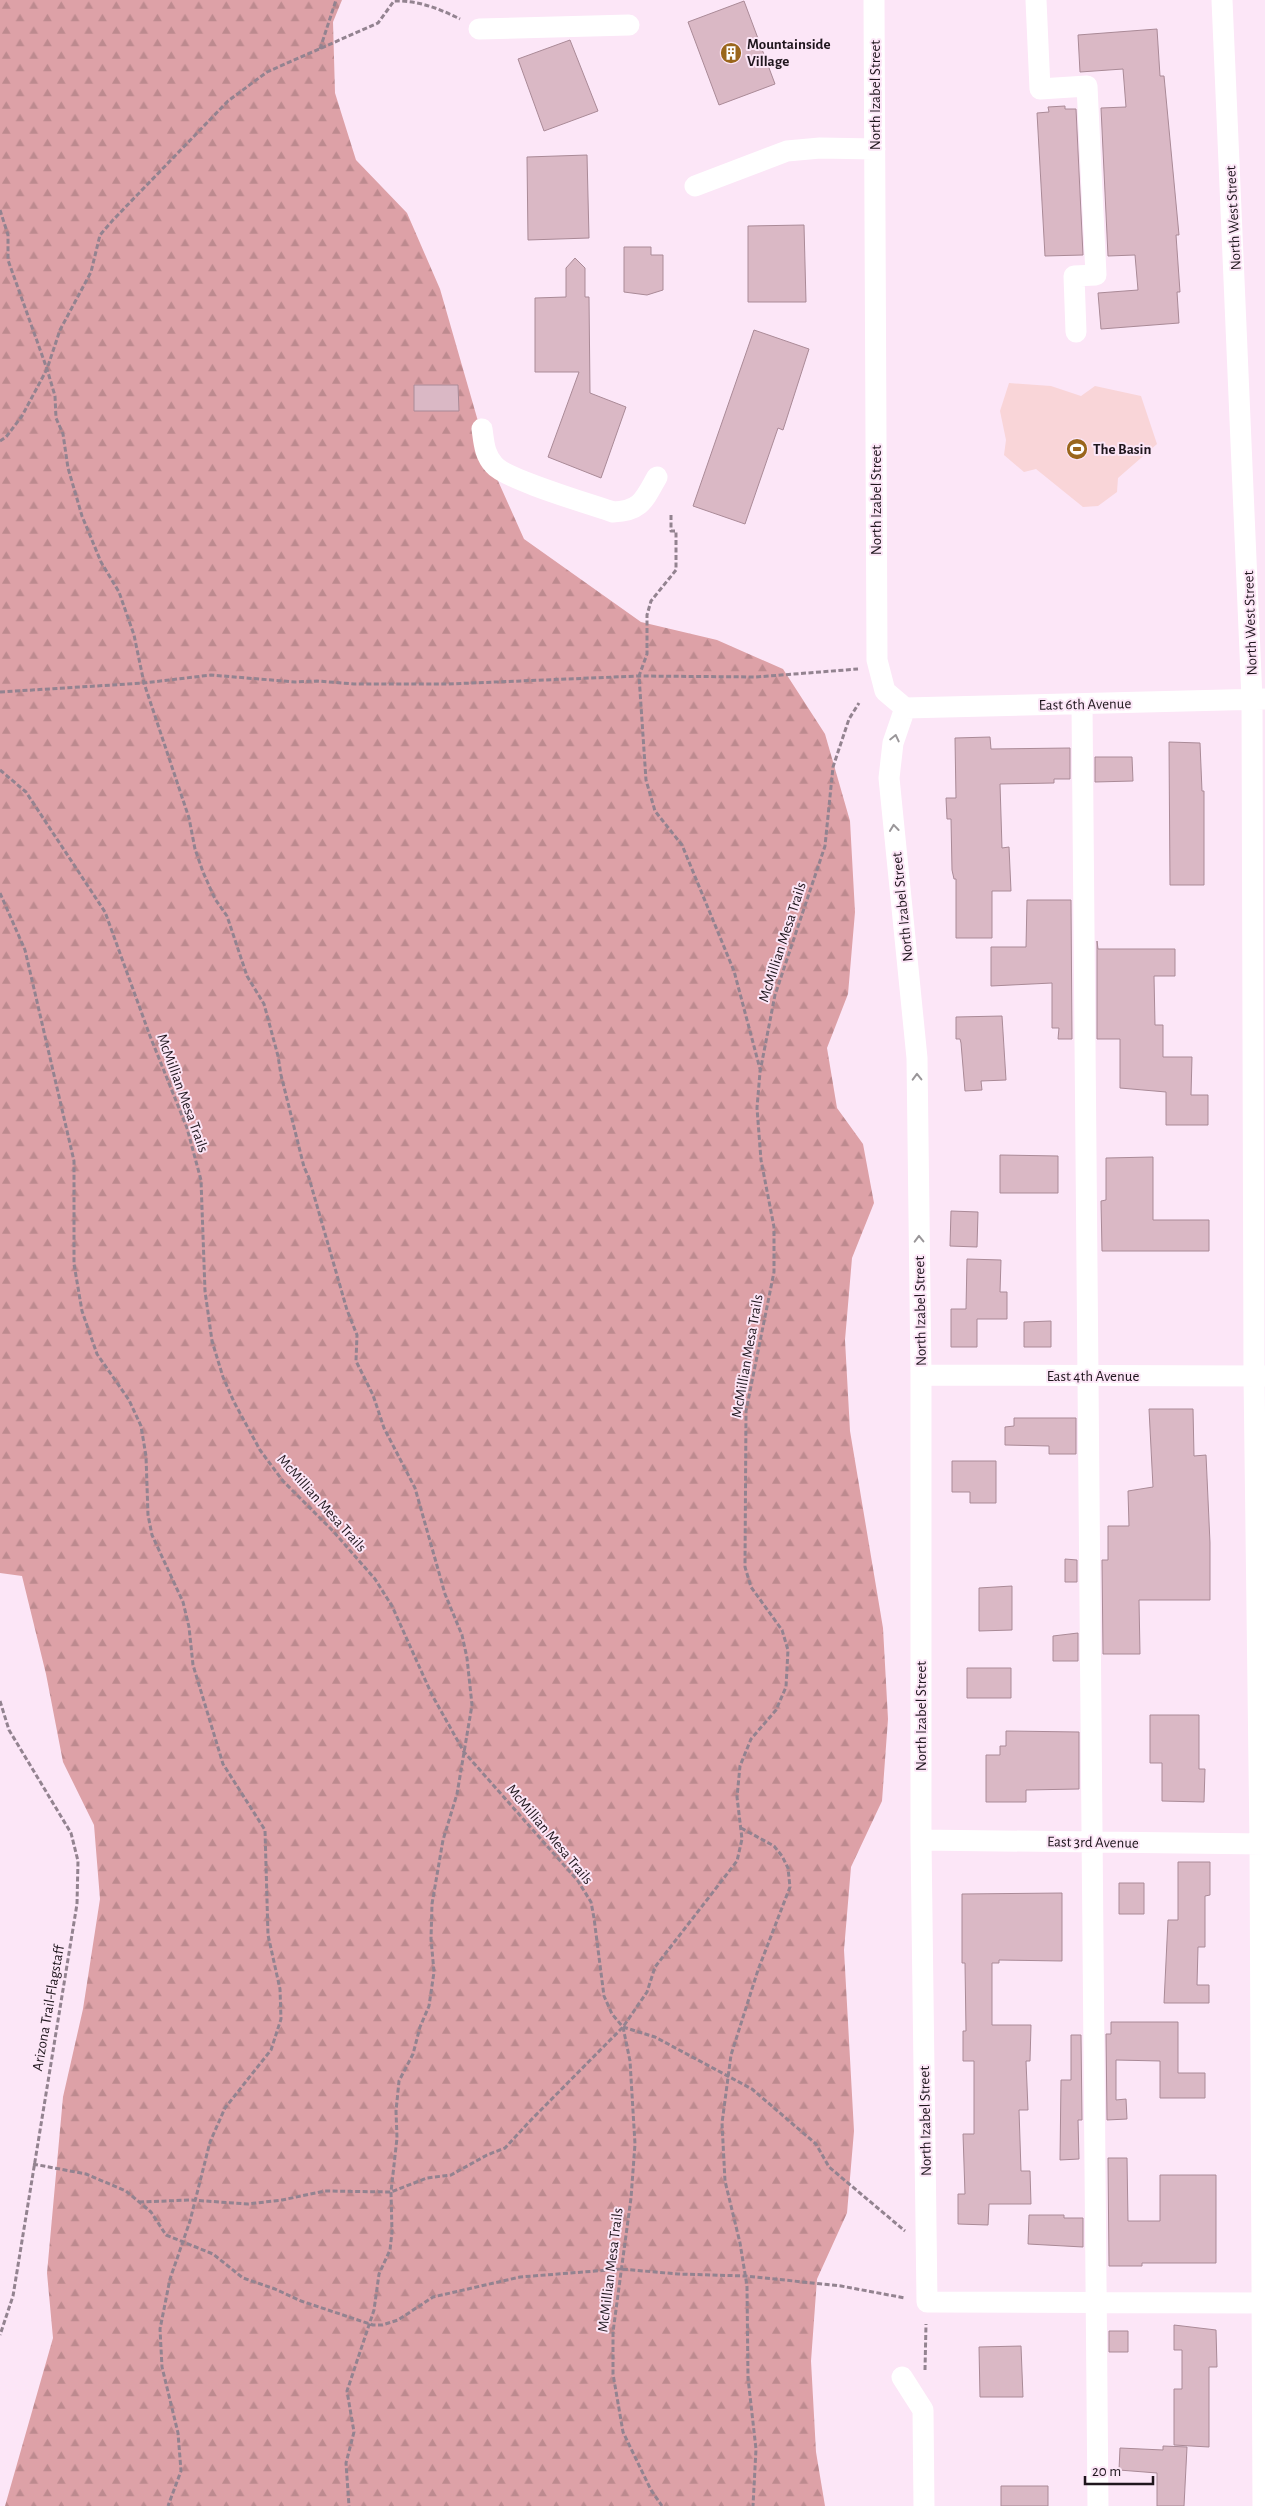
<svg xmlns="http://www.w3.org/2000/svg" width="1265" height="2506" font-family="'Alegreya Sans',sans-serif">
	<defs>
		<pattern id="forest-firs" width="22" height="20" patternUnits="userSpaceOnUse" patternTransform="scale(1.25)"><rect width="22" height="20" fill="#dda1a7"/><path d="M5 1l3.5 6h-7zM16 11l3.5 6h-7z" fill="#bd8a8f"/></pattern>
	</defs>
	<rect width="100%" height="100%" fill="#fce6f7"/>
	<!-- forest -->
	<path fill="url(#forest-firs)" d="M0,0h342l-9,22 2,71 21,67 51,53 33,76 50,174 34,76 117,83 76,18 66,29 42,65 25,87 5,91 -7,82 -21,54 10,60 26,36 11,59 -22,55 -7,82 5,91 33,197 5,91 -6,82 -31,66 -7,83 10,181 -7,82 -30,66 -6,82 5,91 9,54h-820l48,-168 -6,-65 16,-176 20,-88 17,-110 -6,-74 -31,-63 -17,-88 -24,-98 -22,-3z"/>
	<!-- garden -->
	<path fill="#f9d5d8" d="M1009,383l42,3 30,10 14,-10 46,10 16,48 -39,34 -1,14 -19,14 -15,1 -47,-38 -12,3 -20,-17 2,-15 -6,-29z"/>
	<!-- building -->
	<path fill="#dab8c5" stroke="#aa8a97" d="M744,1l31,83 -56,21 -31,-83z
		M1157,29l3,47h4l15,159h-3l4,57h-3l2,31 -78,6 -3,-36 40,-3 -3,-35 -27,1 -7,-148 25,-1 -3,-38 -43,3 -2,-37z
		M570,40l28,71 -54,20 -26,-72z
		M1065,106v3h11l7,146 -38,1 -8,-143 12,-1 -1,-5z
		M587,155l2,83 -61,2 -1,-83z
		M804,225l2,77h-58v-76z
		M624,247h27v8h12v35l-16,5 -23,-3z
		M575,258l10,10v29h4l1,96 36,14 -25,71 -53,-21 31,-85h-44v-74l31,-1v-29z
		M754,330l55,19 -26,81 -5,-2 -33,96 -52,-18z
		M414,385h44l1,26h-45z
		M990,737l1,12 79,-1v31h-16v4l-54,1 2,64 7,-1 2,44h-19v47h-36v-59h-2l-2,-9 -1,-51h-4l-1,-21h10l-1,-60z
		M1169,742l31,1 2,48h2v94h-34z
		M1095,757h37l1,24 -38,1z
		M1027,900h44l1,139h-14l1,-11h-7v-45l-61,3v-39h35z
		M1097,941l1,8h77v27h-21l1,49h8v32h29l-1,38h17v30h-42v-33l-46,-4v-49h-23z
		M1002,1016l4,64 -25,1 1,9 -17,1 -4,-48 -1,-4h-4v-22z
		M1000,1155l58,1v37h-58z
		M1153,1157v63h56v31h-107l-1,-50 5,-1v-42z
		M951,1211l27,1 -1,35 -27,-1z
		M967,1259l34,1 -1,32h7v27h-30v28h-26v-38h15z
		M1051,1321v26h-27v-25z
		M1149,1409h44l1,47 12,-1 4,88v57h-71l1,54h-37l-1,-94h6v-34h21l-1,-35 25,-4z
		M1014,1418h62v36h-27v-8l-44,-1v-18l9,-1z
		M952,1461h44v42h-26v-11h-18z
		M1065,1559l12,1v22h-12z
		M1012,1586v44l-33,1v-43z
		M1078,1633v28h-25v-25z
		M967,1668h44v30h-44z
		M1150,1715h49v54h6l-1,33 -42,-1v-38h-12z
		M1006,1731l73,1v57l-53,1v12h-40v-47h14v-9h6z
		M1178,1862h32v33l-5,1v51h-7l-1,38h12v18h-45l4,-83h10z
		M1119,1883h25v31h-25z
		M1062,1893v68l-63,-1v3h-7v62h39l-1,36h-4l2,49h-9l2,61h9l1,33h-42l-1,21 -30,-1v-30h7l-2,-60h11v-73h-11v-30h3l-1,-68h-3v-69z
		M1111,2022h67v51h27v25h-45v-37l-44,-1v40l10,-1 1,20 -20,1 -1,-86h5z
		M1071,2035h10l1,85h-4l1,39 -19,1 1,-80h10z
		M1108,2158h19l1,63h32v-46h56v88h-74v3h-33z
		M1029,2215h35v3h19v29l-55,-3z
		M1174,2325l42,5 1,37h-8v80l-35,-2v-56h8v-39h-8z
		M1109,2331h19v21h-19z
		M1021,2346l2,51h-43l-1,-50z
		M1163,2446l24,1 -3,59h-27v-33l-38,-3 1,-22 43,2z
		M1001,2486h47v20h-47z"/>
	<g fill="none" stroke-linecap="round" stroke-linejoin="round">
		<!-- path -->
		<path stroke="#938390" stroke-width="3" stroke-dasharray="5 2.5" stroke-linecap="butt" d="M320,49l16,-49
			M0,210l8,25v25l39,109 8,27 1,22 7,16 5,34 14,48 19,46 18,30 15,43 10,48 45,135 6,31 8,23 12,27 12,17 20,60 17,28 14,52 3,19 23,92 5,11 38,132 10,25 -1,26 17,34 11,33 31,60 30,106 17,41 5,23 5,47 -15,89 -14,46 -11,64 -1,35 3,33 -5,34 -9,21 -7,27 -14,27 -3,30 1,27 -6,54 1,40 -2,18 -11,24 -5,36 -27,81 7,41 -8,31 3,43
			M0,441l6,-4 16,-21 25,-47 13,-39 31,-58 9,-37 13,-15 115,-119 39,-29 111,-49 16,-22c24,-1 46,8 66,18
			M671,515v16h5v39l-25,31 -4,14v39l-8,22 7,104 9,31 27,34 52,126 26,98
			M0,692l144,-9 67,-8 84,7 22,-1 37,3h94l191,-8 117,1 102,-8
			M0,770l26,22 79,120 45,124 37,92 14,52 4,111 7,50 11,36 11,25 26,48 23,31 50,50 42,48 17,27 40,89 32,57 114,129 13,21 3,16 10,78 8,18 11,13 7,34 5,83 -4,54 -18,134v42l10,58 28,58 11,16
			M0,893l25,57 49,211v103l8,47 15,43 32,46 12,26 5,30 2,59 4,20 31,67 6,25 4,38 30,99 42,66 3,105 12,54 1,30 -10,31 -46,58 -15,34 -20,79 -20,58 -10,50 2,38 16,66 3,38 -13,35
			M0,1701l9,29 62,103 7,28 -1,43 -64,392 -13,39
			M741,1828l33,18 8,10 6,12 2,19 -32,83 -27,85 -9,68 3,58 15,62 7,43 1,92 8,71 -3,57
			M623,2027l32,10 97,52 64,55 13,23 76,64
			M33,2164l53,10 40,17 25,21 15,23 47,19 30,24 32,11 26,12 72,24h9l16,-5 35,-23 87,-20 101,-8 57,5 68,2 95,10 64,12
			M139,2202l52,-2 57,4 34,-4 43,-9 66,1 36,-14 24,-3 36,-20 18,-7 25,-27 93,-94 24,-35 8,-25 82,-106 5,-22 -5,-42 3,-31 11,-27 25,-29 10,-23 2,-37 -6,-20 -31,-43 -6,-20 1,-156 28,-139v-45l-13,-67 -4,-52 3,-36 15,-77 50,-149 8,-79 16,-48 10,-16
			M925,2370l1,-46"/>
		<!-- minor -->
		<path stroke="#fff" stroke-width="21" d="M874,0l3,660 8,31 20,17
			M1036,0l4,89 47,-3 9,189 -22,1 2,56
			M1222,0l30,699 2,677 6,468 3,662
			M479,29l150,-4
			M695,186l92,-35 33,-3 55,1
			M482,429c2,13 2,25 12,36 11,14 96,39 119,47 28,-1 31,-12 44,-35
			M1082,704l16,1802
			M905,708l-12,35 -4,35 28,280 4,317v465l6,462 338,1
			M905,708l360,-9
			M921,1375l344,1
			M921,1840l344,4
			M902,2377l21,33 1,96"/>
	</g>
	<!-- one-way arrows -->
	<defs><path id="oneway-chevron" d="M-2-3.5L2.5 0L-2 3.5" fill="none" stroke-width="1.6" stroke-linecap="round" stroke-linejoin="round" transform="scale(1.25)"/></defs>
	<g stroke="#9a9699">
		<use href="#oneway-chevron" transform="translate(895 738) rotate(-77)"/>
		<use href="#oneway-chevron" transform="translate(894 828) rotate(-96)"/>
		<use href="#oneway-chevron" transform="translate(917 1077) rotate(-91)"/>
		<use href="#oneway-chevron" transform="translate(919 1239) rotate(-91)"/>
	</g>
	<!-- icons -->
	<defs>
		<g id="building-disc" transform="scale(1.125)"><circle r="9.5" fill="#9a661c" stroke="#fce6f7"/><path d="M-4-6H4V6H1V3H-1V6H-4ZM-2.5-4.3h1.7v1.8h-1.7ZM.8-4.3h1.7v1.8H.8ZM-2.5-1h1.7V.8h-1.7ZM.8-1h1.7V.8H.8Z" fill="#fff"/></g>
		<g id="stadium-disc" transform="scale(1.125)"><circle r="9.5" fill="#9a661c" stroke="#fce6f7"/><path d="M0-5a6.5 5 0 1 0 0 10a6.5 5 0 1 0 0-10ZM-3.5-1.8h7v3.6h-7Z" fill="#fff"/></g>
	</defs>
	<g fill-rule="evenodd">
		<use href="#building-disc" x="731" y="53"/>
		<use href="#stadium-disc" x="1077" y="449"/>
	</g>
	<g text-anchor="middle" stroke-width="4" stroke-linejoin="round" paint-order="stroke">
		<!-- poi labels -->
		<g font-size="15" font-weight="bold" fill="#1f161d" stroke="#fce6f7" text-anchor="start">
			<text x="747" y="49">Mountainside<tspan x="747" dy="17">Village</tspan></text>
			<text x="1093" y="454">The Basin</text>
		</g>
		<!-- street labels -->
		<g font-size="15" fill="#1f161d" stroke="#fce6f7">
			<text transform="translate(875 95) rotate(-90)" y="5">North Izabel Street</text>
			<text transform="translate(1233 218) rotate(-93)" y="5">North West Street</text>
			<text transform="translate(876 500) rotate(-90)" y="5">North Izabel Street</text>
			<text transform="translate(1250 623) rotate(-92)" y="5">North West Street</text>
			<text transform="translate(1085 704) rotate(-1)" y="5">East 6th Avenue</text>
			<text transform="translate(902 907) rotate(-96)" y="5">North Izabel Street</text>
			<text transform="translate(782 942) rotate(-72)" y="5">McMillian Mesa Trails</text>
			<text transform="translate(183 1093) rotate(70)" y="5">McMillian Mesa Trails</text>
			<text transform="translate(920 1311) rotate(-91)" y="5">North Izabel Street</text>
			<text transform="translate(747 1356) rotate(-80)" y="5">McMillian Mesa Trails</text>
			<text x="1093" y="1381">East 4th Avenue</text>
			<text transform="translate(322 1503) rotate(48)" y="5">McMillian Mesa Trails</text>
			<text transform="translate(921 1716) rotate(-90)" y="5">North Izabel Street</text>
			<text transform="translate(550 1834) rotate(50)" y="5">McMillian Mesa Trails</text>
			<text transform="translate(1093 1842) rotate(1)" y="5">East 3rd Avenue</text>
			<text transform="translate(48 2008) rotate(-80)" y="5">Arizona Trail-Flagstaff</text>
			<text transform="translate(925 2121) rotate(-91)" y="5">North Izabel Street</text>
			<text transform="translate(610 2270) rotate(-83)" y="5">McMillian Mesa Trails</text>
		</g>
	</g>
	<!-- scale -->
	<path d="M1085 2476v8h68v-8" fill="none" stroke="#1f161d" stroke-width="2.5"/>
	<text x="1092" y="2476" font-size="15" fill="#1f161d" stroke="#fce6f7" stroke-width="4" paint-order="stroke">20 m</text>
</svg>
